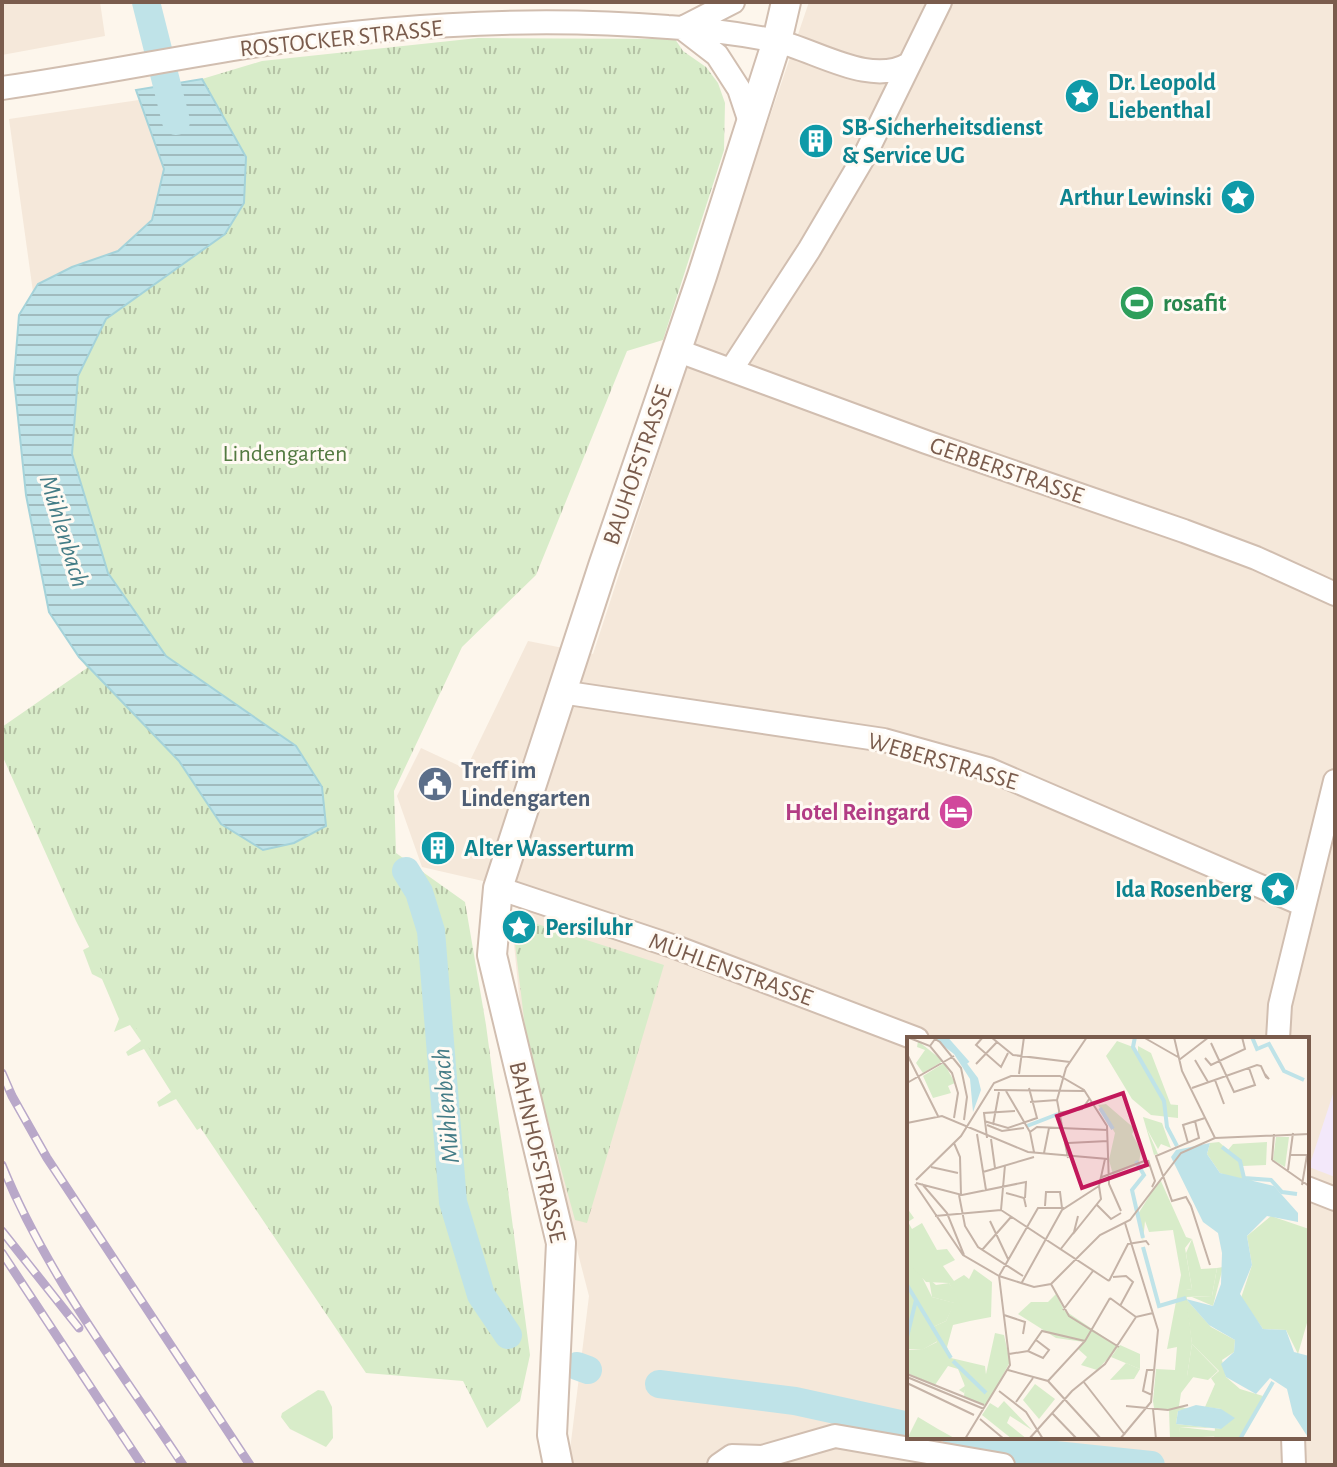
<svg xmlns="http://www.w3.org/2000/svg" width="1337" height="1467" font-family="'Alegreya Sans',sans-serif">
	<defs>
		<pattern id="park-tufts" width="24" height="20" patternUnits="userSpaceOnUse" patternTransform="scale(2)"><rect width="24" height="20" fill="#d8ecc9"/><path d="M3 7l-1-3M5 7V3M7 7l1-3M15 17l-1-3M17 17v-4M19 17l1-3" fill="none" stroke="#b4c2a5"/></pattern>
		<pattern id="water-rules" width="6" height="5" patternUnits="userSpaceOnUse" patternTransform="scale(2)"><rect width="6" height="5" fill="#bfe3e8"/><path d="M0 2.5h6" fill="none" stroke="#a0bbbe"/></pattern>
	</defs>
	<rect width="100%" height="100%" fill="#fdf6ec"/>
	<!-- residential -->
	<path fill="#f5e8da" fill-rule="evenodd" d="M2,2h98l5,34 -103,19z
		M809,2h526v1463h-762l-4,-7 20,-162 -65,-251 -11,-111 9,-44 -100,-23 -25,-71 24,-48 45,21 62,-128 65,13 143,-438zM909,1039h398v398h-398z
		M139,100l25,69 -12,51 -34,31 -46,16 -33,16 -6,9 -24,-173z"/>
	<!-- education -->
	<path fill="#f3e8fa" d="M1333,1094l2,1v82l-26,-10z"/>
	<!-- grass -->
	<path fill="#d8ecc9" d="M93,945l109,182 -5,3 -21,-31 -17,8 -2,-5 14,-10 -27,-43 -16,7 -2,-4 15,-11 -11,-16 -16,7 5,-13 -17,-40 -10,-5 -9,-24z
		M318,1390l6,1 8,16 1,31 -7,9 -36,-18 -9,-12 1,-4z"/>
	<!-- park -->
	<path fill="url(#park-tufts)" d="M478,38l197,1 8,12 23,16 12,16 7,20 -1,47 -61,190 -36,11 -91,224 -74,72 -68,144 2,62 69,49 21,123 44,330 -10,46 -33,27 -24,-47 -97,-8 -189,-280 -73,-117 -28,-55 -74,-166v-28l85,-59 -38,-56 -23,-117 -12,-116 5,-64 19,-31 34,-17 46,-16 34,-31 12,-51 -28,-79 66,-11 60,-18z
		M531,922l133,43 -77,258 -12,-3 -48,-176 -13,-109z"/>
	<!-- water -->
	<path fill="url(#water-rules)" stroke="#a5d3da" stroke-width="2" d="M202,79l44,78 -2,46 -19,31 -119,85 -28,57 -6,78 36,119 58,83 130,90 26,41 4,39 -32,17 -31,7 -42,-26 -42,-63 -100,-104 -30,-45 -23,-117 -12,-116 5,-64 19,-31 34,-17 46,-16 34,-31 12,-51 -28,-79z"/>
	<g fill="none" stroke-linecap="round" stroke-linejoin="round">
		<!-- canal -->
		<path stroke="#bfe3e8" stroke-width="28" d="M146,2l30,119
			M406,871l13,21 12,39 22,271 28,93 27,40
			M577,1366l11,4
			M659,1384l136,17 114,25
			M956,1437l61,14 134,14"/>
		<!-- minor casing -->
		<g stroke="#d1beb0" stroke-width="26">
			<path id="minor" d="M733,2l-51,26 35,27 22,34 12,36
				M2,88c84,-12 167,-29 251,-42 136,-21 277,-30 415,-19 36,2 74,7 108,14 40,9 94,46 133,23
				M676,350l250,92 258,89 72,27 79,36
				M731,370l78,-120 56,-95 75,-153
				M561,692l323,48 104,29 316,136
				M498,888l180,60 239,91
				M1278,1039l2,-34 55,-224
				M1307,1188l28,11
				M1293,1437l1,28
				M719,1465l13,-9 30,1 73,-21 168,29"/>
		</g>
		<!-- tertiary casing -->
		<g stroke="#d1beb0" stroke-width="32">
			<path id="tertiary" d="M558,1465l-6,-30 9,-192 -69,-288 6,-67 105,-322 99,-290 75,-235 9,-39"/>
		</g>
		<!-- minor -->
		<use href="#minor" stroke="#fff" stroke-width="22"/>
		<!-- tertiary -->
		<use href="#tertiary" stroke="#fff" stroke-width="28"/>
		<!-- rail casing -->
		<g stroke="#b9a8c9" stroke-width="9">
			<path id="rail" d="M2,1073l10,23 35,62 203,307
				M2,1165c44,109 117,203 181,300
				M2,1231l77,97
				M2,1253l140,212"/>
		</g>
		<!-- rail -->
		<use href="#rail" stroke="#fffaf3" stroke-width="6" stroke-dasharray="18" stroke-linecap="butt"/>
	</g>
	<!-- icons -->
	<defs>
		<g id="sight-disc" transform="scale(1.8)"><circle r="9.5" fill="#0f9aa8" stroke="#fffaf3"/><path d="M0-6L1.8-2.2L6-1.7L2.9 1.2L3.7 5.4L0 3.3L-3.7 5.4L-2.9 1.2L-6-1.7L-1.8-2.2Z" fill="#fff"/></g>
		<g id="building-disc" transform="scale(1.8)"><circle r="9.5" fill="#0f9aa8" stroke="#fffaf3"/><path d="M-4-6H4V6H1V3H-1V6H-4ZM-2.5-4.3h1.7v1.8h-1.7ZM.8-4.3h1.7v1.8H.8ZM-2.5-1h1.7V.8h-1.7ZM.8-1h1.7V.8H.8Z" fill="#fff"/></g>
		<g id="stadium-disc" transform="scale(1.8)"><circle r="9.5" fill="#2e9e5b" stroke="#fffaf3"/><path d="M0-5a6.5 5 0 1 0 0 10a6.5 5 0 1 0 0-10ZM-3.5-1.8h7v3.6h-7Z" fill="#fff"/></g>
		<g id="civic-disc" transform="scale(1.8)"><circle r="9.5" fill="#5c6f8a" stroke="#fffaf3"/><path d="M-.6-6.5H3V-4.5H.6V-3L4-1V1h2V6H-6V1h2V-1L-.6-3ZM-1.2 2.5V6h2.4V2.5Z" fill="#fff"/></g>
		<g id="hotel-disc" transform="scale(1.8)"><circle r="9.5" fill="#d1479c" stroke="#fffaf3"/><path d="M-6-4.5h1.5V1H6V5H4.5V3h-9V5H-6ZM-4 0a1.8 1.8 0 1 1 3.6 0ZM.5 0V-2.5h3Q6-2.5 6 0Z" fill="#fff"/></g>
	</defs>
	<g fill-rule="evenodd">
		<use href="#sight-disc" x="1082" y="96"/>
		<use href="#building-disc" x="816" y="141"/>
		<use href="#sight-disc" x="1238" y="197"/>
		<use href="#stadium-disc" x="1137" y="303"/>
		<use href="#civic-disc" x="435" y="784"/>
		<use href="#hotel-disc" x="956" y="812"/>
		<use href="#building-disc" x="438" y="848"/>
		<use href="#sight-disc" x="1278" y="889"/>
		<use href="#sight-disc" x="519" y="927"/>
	</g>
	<g text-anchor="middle" stroke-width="6" stroke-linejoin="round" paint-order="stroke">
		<!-- street labels -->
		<g font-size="24" fill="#7a5c4d" stroke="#fffaf3">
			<text transform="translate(341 38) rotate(-6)" y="8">ROSTOCKER STRASSE</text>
			<text transform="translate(637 465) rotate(-71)" y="8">BAUHOFSTRASSE</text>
			<text transform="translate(1007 470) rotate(19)" y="8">GERBERSTRASSE</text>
			<text transform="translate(943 761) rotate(16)" y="8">WEBERSTRASSE</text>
			<text transform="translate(731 969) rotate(20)" y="8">MÜHLENSTRASSE</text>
			<text transform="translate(538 1152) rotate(77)" y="8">BAHNHOFSTRASSE</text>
		</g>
		<!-- culture labels -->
		<g font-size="24" font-weight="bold" fill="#0d838f" stroke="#fffaf3" text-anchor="start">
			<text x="1108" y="90">Dr. Leopold<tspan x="1108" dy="28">Liebenthal</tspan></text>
			<text x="842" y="135">SB-Sicherheitsdienst<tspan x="842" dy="28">&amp; Service UG</tspan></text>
			<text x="1212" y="205" text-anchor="end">Arthur Lewinski</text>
			<text x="464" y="856">Alter Wasserturm</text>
			<text x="1252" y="897" text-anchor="end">Ida Rosenberg</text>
			<text x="545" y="935">Persiluhr</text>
		</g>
		<!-- leisure labels -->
		<g font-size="24" font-weight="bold" fill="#27864d" stroke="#fffaf3" text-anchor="start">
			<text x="1163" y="311">rosafit</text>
		</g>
		<!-- park labels -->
		<g font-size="24" fill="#537a41" stroke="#fffaf3">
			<text x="285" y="461">Lindengarten</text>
		</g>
		<!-- service labels -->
		<g font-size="24" font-weight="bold" fill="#4e5e75" stroke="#fffaf3" text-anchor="start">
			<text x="461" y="778">Treff im<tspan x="461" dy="28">Lindengarten</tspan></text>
		</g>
		<!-- hotel labels -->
		<g font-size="24" font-weight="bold" fill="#b23c85" stroke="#fffaf3" text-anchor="end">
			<text x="930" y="820">Hotel Reingard</text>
		</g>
		<!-- water labels -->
		<g font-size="26" font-style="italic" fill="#437c86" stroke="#fffaf3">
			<text transform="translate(65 531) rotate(73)" y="9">Mühlenbach</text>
			<text transform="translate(445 1106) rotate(-95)" y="9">Mühlenbach</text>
		</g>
	</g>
	<!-- overview -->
	<g transform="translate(907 1037)">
		<rect width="402" height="402" fill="#fdf6ec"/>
		<path d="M11,4l25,20 -20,12 -7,-10 9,-13 -8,-3zM210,4l16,6 32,57 13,1v13l-27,-3 -19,-16 -26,-43zM37,26l11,20 -7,3 3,7 -18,5 -10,-22zM236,80l19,6 9,25 -10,-4 -3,5 -11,-20 11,25 -4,1zM253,142l26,58 6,2 -7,9 7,41 -6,1 6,54 -5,32h7l-13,17 -2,13 9,3 -10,2 -2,13 39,4 -35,-1 -1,11 7,1h-16l-1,-29 -15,-2 -1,-7 3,-32 19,1 2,-23 -10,2 14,-74 -8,-45 -24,2 -4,-11 -2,20 -5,-27zM22,242l7,6 13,-2 21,32v6l-17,4 -6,22 4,11 34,8 1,9 -20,11 -2,7 -5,-3 6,-4 -7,-17 -10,-3 -13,19 -28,-12v-23h14l16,-8 -4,-15 13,-6 8,-18 -22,-6zM213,308l20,9v15l-29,-12z" fill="#d8ecc9"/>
		<path d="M316,230l-10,39 -21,-9 20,-1 5,-28zM279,262l25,28 24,13 -1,12 -12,8 4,17 14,12 23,7 -23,43h-26l1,-11 6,1v-20l-16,-2 10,-23 -4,-6 8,-7 -27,-27z" fill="#d8ecc9"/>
		<path d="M0,225l12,9 13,26 23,6 -9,18 -13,6 8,12 -19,11 -15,-1z" fill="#d8ecc9"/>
		<path d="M369,100h13l-4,30 -12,-7zM11,380l20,12 18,10h-49z" fill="#d8ecc9"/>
		<path d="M199,67l29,25 -3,5 9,16 -2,13 -26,12 -4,-15 6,-27 -17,-28zM149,257l8,16 55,37 -22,23 -16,-5 6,-8 -9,-8 6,-7 -28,-4 -38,-24 13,-12h17zM88,296l9,2 6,27 -24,44 -22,-9 1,-16 3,-11 18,4z" fill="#d8ecc9"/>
		<path d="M231,9l13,7 21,55 -7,-1 -27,-51zM312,105l9,8 5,-6 34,-2 -1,23 -23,1v10l10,3 -2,5 -31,-11 -13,-19 3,-11zM0,171l7,10 -6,4 4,7 10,-6 15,27 10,-1 8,11 -12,6 11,15 10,-6 5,4 5,-10 18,13 -1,35 -21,4 -21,-38 -23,-1 -19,-20zM364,179l38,13v87l-11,38 -12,-24 -23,-1 -22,-31 11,-33 -5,-29zM285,202l9,30 16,-1 -5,28 -26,1v-7l6,-1 -6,-36zM285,307l26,27 -10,9 -21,-4zM219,326l14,6 -6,10 -24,1zM128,347l20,15 -16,20 -16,-19zM97,364l28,29 -22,-14 -3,7 20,16h-15l-30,-24 8,-12 8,5zM273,390l35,4 10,5 -47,2z" fill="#d8ecc9"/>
		<path d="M25,0h15l31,41 3,12 -8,22 -3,-33 -16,-25zM303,106l-3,11 13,19 54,13 24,27v9l-31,-6 -20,20 5,29 -12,29 23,35 23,1 8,22 15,4v83l-16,-25 -6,-25 -17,-11 -14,16 -30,-17 -5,-13 13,-12 1,-12 -26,-15 -23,-26 27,7 8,-22 1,-31 -4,-20 -15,-11 -32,-65 5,-7zM289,368l25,4 14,9 -14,11 -45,-5 2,-13z" fill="#bfe3e8"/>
		<path fill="none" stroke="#bfe3e8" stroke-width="4" d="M38,0l23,26M228,0l-2,10 31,54 3,26 10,19M345,0l5,12 12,-5 15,27 20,9M193,71l13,21M120,89l31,-12M315,110l18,14 4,17 27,2 11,12 15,2M229,124l8,14 -12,15 11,48M236,210l16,59 27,-8M0,248l44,73M0,300l9,-37M46,324l33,32M333,402l33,-57"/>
		<path fill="none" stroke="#c5b3a7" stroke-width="2" d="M0,0l23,9 22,27 6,20 -4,25M76,0l-7,8 25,22 7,-14M84,0l22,18 57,7M236,0l35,20M304,6l23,49 21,-7 -6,-17M23,9l5,-7 5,3 21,26 6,29 -3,23M0,17l31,62M298,21l6,7 34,-16 -3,-12M272,23l30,-23M288,23l13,22M69,27l21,-22M112,37l5,-37M308,43l9,24M0,46l47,-27M285,51l65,-23 4,1 5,11 3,2 -4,-5M87,53l91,1M99,54l24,41 4,20M123,65l27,-2M151,76l24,-4 8,-11M77,84l24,7 29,-10 -8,-30M288,84l4,17 -43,18 16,45 14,-4 5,9 19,59M0,86l35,-7 86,36 80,7M80,88l15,6 22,-3M86,88l6,-33M123,95l7,-5 71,3M70,97l9,56M80,101l-3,-25 31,-2M308,101l94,-4M84,102l4,29M47,106l6,14 1,38M161,106l40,-2M281,106l-5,-18 22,-7M137,116l5,-25M383,118h17l-5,30M161,121l-11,-58 9,-32 21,-31M241,123l7,21 -3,6M365,123l37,26M365,123l2,-26M24,130l27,6M381,133l5,-37M76,135l51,-15M195,140l45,-17M9,143l45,-44 33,-53 17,-7h49l24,14 23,36 2,58 12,27M9,146l46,12 64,-13 -1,16M8,147l48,71 36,21 39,-68h26M15,147l25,29 17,42M99,156l18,5 2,9M52,158l6,31 13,21 45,29M190,168l14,14 10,-6M138,169l1,-14h14l2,16M94,173l108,71M94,173l4,-45M28,179l66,-6M83,184l18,38M166,197l28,-35 -2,-13M75,213l29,-33M153,213l14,-18 4,-16M206,240l13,-1 7,6 -13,24M202,244l19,-37 18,-3 3,4M114,247l41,-74 37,-24 6,-27M144,247l18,32 50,31M203,261l26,19 17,-4M156,273l30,-39M97,278l21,7 -2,12M121,314l14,-20 43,10M102,317l19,-3 15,7 6,-8 -13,-10M101,333l40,11 53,58M0,337l77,31M0,340l77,32M141,344l37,-40 25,-43M176,344l42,54M0,346l67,32M92,354l27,21 17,27M245,358l-9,-4 4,-21h8M109,365l17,-24M219,369l42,4 20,-5M246,372l3,30M145,376l25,26M73,382l24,20M58,402l45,-74 -11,-89 35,11 17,-3 49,-49 30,-15 51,-67 34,-15 -33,-67 -8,-34M122,402l43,-48 33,-27 31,-47M213,402l31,-37 7,-72 -33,-107"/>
		<path fill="#c2185b" fill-opacity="0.15" stroke="#c2185b" stroke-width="4" d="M216,56l24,72 -65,23 -25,-72z"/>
		<rect width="402" height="402" fill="none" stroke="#7a5c4d" stroke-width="4"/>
	</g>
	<!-- border -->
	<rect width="1337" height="1467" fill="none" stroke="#7a5c4d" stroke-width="8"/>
</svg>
